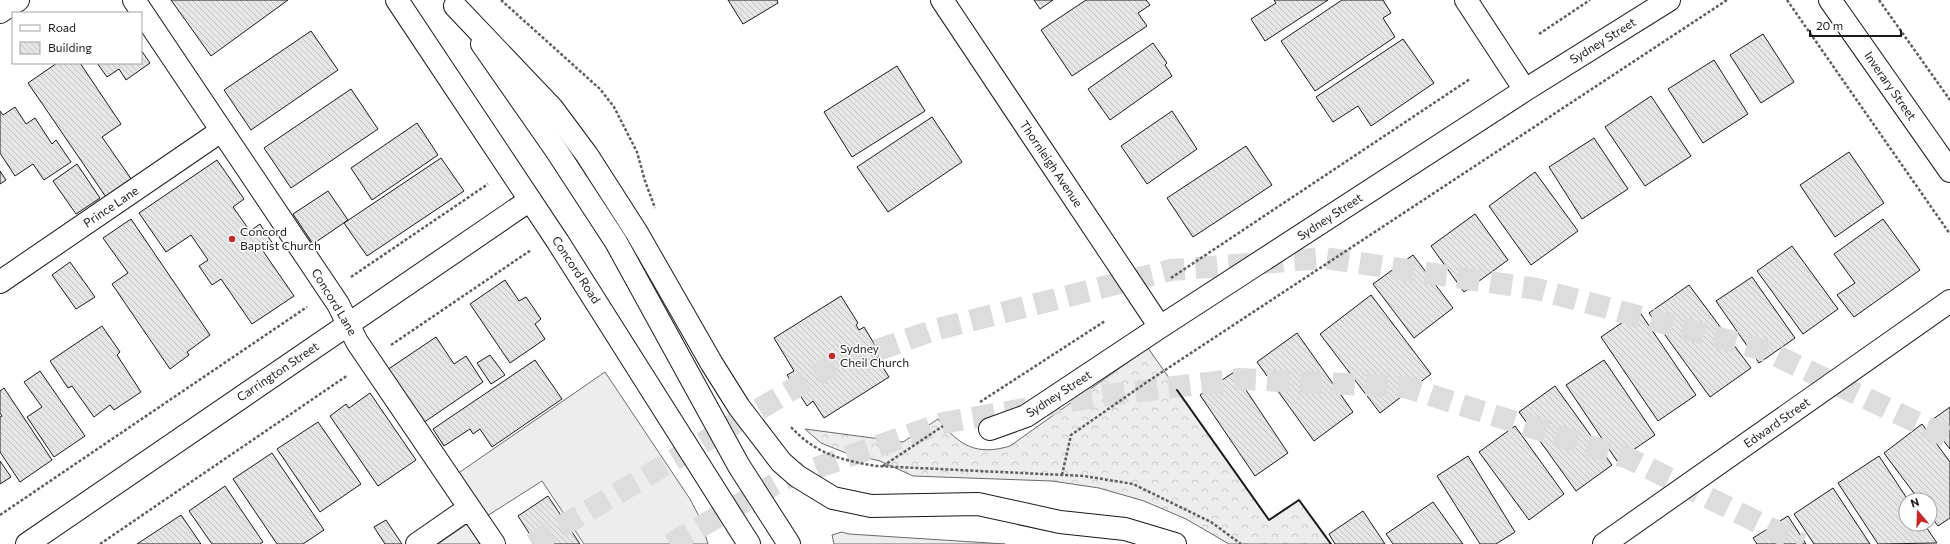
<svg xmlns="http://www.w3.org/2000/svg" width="1950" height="544" font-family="Commissioner,sans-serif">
	<defs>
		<pattern id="forest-crowns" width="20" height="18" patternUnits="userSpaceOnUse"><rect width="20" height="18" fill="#ededed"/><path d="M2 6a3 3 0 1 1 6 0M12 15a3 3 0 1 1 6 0" fill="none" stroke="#cbcbcb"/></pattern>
		<pattern id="building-back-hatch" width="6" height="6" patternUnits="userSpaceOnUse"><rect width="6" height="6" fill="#e6e6e6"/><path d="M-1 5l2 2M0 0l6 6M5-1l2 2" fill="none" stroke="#c5c5c5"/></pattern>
	</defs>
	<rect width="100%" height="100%" fill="#fff"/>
	<!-- built -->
	<path fill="#ededed" stroke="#6a6a6a" d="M605,372l85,127 11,21 7,24h-124l-42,-63 -55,35 -30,-42z
		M467,524l13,20h-42z
		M842,532l7,2 156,10h-171l-2,-9z"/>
	<!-- forest -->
	<path fill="url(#forest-crowns)" stroke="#6a6a6a" d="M1148,348l121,172 30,-20 32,44h-102l-43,-25 -42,-18 -45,-13 -47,-7 -139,-5 -33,-15 -34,-8 -25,-10 -16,-14 98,13 35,-23c21,27 39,37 72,27z"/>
	<!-- building -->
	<path fill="url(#building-back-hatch)" stroke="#1a1a1a" d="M171,0h117l-77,56z
		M728,0h49l1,3 -35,21z
		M1034,0h19l-13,9z
		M1086,0h60l4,5 -12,8 9,13 -75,50 -31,-46z
		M1274,0h54l-63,41 -14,-22 25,-16z
		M1342,0h41l8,13 -8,5 12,19 -80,54 -34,-50z
		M311,31l27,39 -87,60 -27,-40z
		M1763,34l31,48 -33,21 -31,-48z
		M1403,39l31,44 -63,43 -13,-20 -25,16 -17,-25z
		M1153,43l14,20 -2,2 7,11 -62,44 -22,-31z
		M141,50l9,13 -24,17 -7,-11 -12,8 -10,-14h44z
		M1714,60l34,54 -45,29 -35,-54z
		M57,63h23l41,61 -19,13 32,46 -26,17 -80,-117z
		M897,66l28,45 -73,46 -28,-45z
		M351,89l27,40 -87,59 -27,-40z
		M1651,96l40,60 -46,30 -40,-59z
		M15,107l11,17 9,-6 17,26 4,-4 15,22 -27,18 -11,-16 -18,12 -15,-23v-42l3,4z
		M1172,111l25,38 -50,35 -26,-38z
		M932,117l30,45 -74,50 -31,-45z
		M417,123l21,32 -66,45 -21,-32z
		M1594,138l34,51 -46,30 -33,-52z
		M1246,146l26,39 -79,52 -26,-39z
		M1849,152l35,51 -49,34 -35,-52z
		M441,158l23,33 -97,65 -23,-33z
		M217,160l27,39 -11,8 17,24 10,-7 13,20 -10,7 31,45 -42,28 -31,-45 -9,6 -13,-19 9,-6 -17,-25 -25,17 -27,-39z
		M77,164l23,34 -24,16 -23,-33z
		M0,171l6,9 -6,4z
		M1535,172l43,59 -47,34 -42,-59z
		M328,191l20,29 -35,24 -20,-30z
		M1475,214l33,46 -44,32 -33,-46z
		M131,219l79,116 -23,17 2,3 -19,14 -58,-85 16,-11 -25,-35z
		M1883,219l37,51 -66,47 -17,-22 18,-12 -21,-29z
		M1792,246l46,63 -35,25 -46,-63z
		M1413,255l40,53 -39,30 -41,-54z
		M70,262l25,35 -19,12 -24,-34z
		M1752,277l43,61 -36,25 -43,-62z
		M505,280l14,21 7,-4 15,22 -6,5 10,15 -35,24 -40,-59z
		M1689,285l62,83 -41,29 -61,-84z
		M1371,295l60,79 -51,39 -60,-79z
		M841,296l17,27 -2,2 3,5 5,-3 17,28 -4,3 12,19 -65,41 -11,-17 -6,5 -20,-31 7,-4 -20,-33z
		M1639,311l57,84 -38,26 -57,-84z
		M102,326l18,26 -3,3 24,37 -27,18 -4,-5 -16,12 -22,-31 -4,2 -18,-27z
		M1297,333l56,79 -39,29 -57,-79z
		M436,337l18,27 12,-8 17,26 -60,41 -36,-53z
		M490,355l15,20 -14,9 -14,-21z
		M535,360l27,39 -70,48 -12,-18 -7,5 -3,-5 -26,17 -11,-17z
		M1604,360l51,75 -38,26 -51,-76z
		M40,371l45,65 -31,21 -27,-40 15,-10 -18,-25z
		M1234,372l54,81 -33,23 -55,-81z
		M1555,386l57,79 -36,26 -57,-79z
		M4,388l48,72 -32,22 -20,-30v-35l2,-1 -2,-3v-22z
		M370,393l46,67 -38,26 -48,-70 16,-12 3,4z
		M1950,407v42l-21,-27z
		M318,422l43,62 -41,28 -43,-63z
		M1922,424l28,38v56l-12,8 -8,-11v-15h-11l-35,-47z
		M1515,426l49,68 -35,26 -50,-68z
		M272,453l52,77 -21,14h-26l-44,-65z
		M1468,456l47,76 -19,12h-16l-43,-68z
		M1879,456l29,44h-2v24h18l13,19 -59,1 -40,-61z
		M0,461l11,16 -11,7z
		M225,486l38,56 -3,2h-48l-23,-33z
		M1833,488l37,56h-56l-20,-30z
		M548,496l32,48h-44l-18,-28z
		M1433,502l30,42h-70l-7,-10z
		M1363,511l22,33h-50l-6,-10z
		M181,515l20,29h-64z
		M1788,516l18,28h-49l-4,-6z
		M386,520l16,24h-17l-11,-17z"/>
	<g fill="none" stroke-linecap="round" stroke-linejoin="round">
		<!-- highway-tunnel -->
		<path stroke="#ddd" stroke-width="22" stroke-dasharray="22 11" stroke-linecap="butt" d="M532,544l298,-177 104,-37 237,-60 154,-12 212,31 227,61 186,88
			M670,544l112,-64 161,-57 157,-27 140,-17 165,8 223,71 174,86"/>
		<!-- minor casing -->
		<g stroke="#1a1a1a" stroke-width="24">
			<path id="minor" d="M134,0l204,304 19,38 137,202
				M942,0l218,327
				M1466,0l59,90
				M1830,0l120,171
				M0,12l18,-12
				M0,282l221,-151
				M990,429l36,-13 134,-89 365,-237 144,-90
				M27,544l503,-344
				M417,544l52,-36
				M1604,544l346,-243"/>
		</g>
		<!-- major casing -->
		<g stroke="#1a1a1a" stroke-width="24">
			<path id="major" d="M397,0l161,242 191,302
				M482,44l74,106 60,92 123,224 50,78"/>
		</g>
		<!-- highway casing -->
		<g stroke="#1a1a1a" stroke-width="24">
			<path id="highway" d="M455,6l97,102 35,47 50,78 75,131 27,43 42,55 16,14 36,22 38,8 107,-2 82,18 65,7 50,15"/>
		</g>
		<!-- path -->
		<path stroke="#5f5f5f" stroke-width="2.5" stroke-dasharray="3 2" stroke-linecap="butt" d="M501,0l99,89 14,18 23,45 8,29 10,27
			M1787,0l163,234
			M1879,0l71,100
			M1539,34l51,-34
			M351,277l137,-93
			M1171,278l299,-199
			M391,345l140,-95
			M980,402l125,-81
			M791,427c25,27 50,33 85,39l208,10 49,8 78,38 30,22
			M883,466l60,-40
			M1062,475l9,-40 76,-53 580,-382
			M0,515l307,-208
			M100,544l248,-169"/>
		<!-- minor -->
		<use href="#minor" stroke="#fff" stroke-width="22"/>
		<!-- major -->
		<use href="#major" stroke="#fff" stroke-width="22"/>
		<!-- highway -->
		<use href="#highway" stroke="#fff" stroke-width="22"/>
		<!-- wall -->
		<path stroke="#1a1a1a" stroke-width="2" d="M1177,390l92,130 30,-20 32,44"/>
	</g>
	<!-- markers -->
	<g fill="#c62828" stroke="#fff" stroke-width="1.5">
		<circle cx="232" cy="239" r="4"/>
		<circle cx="832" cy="356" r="4"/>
	</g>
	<g text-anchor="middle" stroke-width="3" stroke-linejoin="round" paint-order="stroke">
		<!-- street labels -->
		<g font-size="12" fill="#1a1a1a" stroke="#fff">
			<text transform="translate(1603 41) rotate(-32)" y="4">Sydney Street</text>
			<text transform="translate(1890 86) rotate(55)" y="4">Inverary Street</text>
			<text transform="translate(1051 164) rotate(56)" y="4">Thornleigh Avenue</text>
			<text transform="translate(111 207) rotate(-34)" y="4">Prince Lane</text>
			<text transform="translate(1330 217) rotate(-33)" y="4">Sydney Street</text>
			<text transform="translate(576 270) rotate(57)" y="4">Concord Road</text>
			<text transform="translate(334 302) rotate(59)" y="4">Concord Lane</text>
			<text transform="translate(278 372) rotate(-34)" y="4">Carrington Street</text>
			<text transform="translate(1059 394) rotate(-33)" y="4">Sydney Street</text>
			<text transform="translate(1777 423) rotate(-35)" y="4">Edward Street</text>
		</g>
		<!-- poi labels -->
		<g font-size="12" fill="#1a1a1a" stroke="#fff" text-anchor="start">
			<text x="240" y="236">Concord<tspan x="240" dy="14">Baptist Church</tspan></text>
			<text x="840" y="353">Sydney<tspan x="840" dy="14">Cheil Church</tspan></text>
		</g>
	</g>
	<!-- legend -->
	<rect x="12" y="12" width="130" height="52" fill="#ffffff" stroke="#a3a3a3"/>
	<rect x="20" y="25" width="20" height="6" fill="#ffffff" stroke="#a3a3a3"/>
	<text x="48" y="32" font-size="12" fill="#1a1a1a">Road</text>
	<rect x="20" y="42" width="20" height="12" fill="url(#building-back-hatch)" stroke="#a3a3a3"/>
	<text x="48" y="52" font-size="12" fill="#1a1a1a">Building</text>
	<!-- north arrow -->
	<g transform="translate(1918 512) rotate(341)"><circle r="19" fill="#ffffff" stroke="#a3a3a3"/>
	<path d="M0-3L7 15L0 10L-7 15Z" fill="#c62828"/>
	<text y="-6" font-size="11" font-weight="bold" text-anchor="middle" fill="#1a1a1a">N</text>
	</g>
	<!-- scale -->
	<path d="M1810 30v6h91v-6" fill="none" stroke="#1a1a1a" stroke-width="2"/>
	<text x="1816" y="30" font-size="12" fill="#1a1a1a" stroke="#ffffff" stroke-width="3" paint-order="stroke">20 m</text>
</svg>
